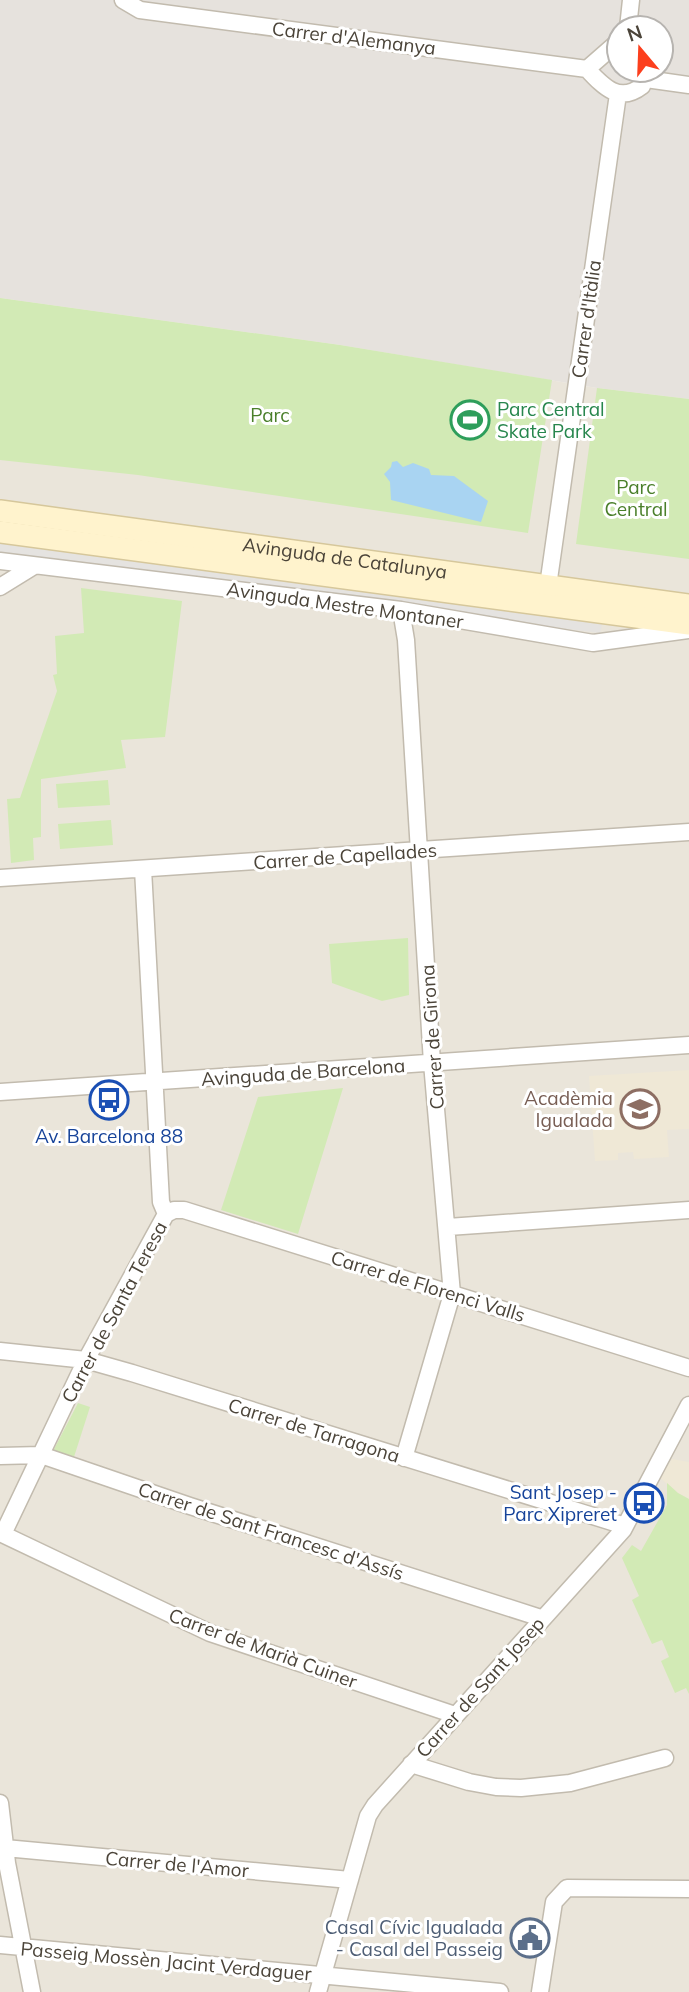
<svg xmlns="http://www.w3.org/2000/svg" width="689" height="1992" font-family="Mulish,sans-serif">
	<rect width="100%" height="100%" fill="#f6f3ec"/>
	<!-- residential -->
	<path fill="#eae5da" d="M0,298l340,47 257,43 92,11v1593h-689z"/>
	<!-- industrial -->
	<path fill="#e6e2dd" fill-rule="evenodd" d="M0,0h689v399l-92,-11 -257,-43 -340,-47zM619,28h42v42h-42z"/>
	<!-- education -->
	<path fill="#efe8d6" d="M689,1070v59l-22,1 2,27 -35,2 -1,-7 -15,1v7l-23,1 -6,-85z
		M672,1459l17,3v37l-11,-6 -18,-15z"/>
	<!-- green -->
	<path fill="#d2eab5" d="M0,298l340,47 212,35 -24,153 -390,-58 -138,-15z
		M597,388l92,11v160l-113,-15z
		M81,588l101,13 -17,136 -44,3 5,28 -85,11v58l-8,1 1,22 -23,3 -4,-64 13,-1 37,-107 -4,-16 4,-1 -2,-38 29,-3z
		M108,780l2,25 -52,3 -2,-24z
		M111,820l2,25 -53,4 -2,-25z
		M408,938l1,57 -27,6 -50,-18 -3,-39z
		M343,1088l-45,146 -77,-24 37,-113z
		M78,1403l12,4 -17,53 -21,-7z
		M667,1483l11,10 11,6v195l-3,-6 -11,5 -14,-32 8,-4 -7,-17 -10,4 -20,-44 7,-4 -17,-38 10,-13 9,6 26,-46z"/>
	<!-- parking -->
	<path fill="#e5e3e0" d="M0,543l602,81 -2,9 -562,-72 -38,-8z"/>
	<!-- water -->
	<path fill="#a9d4f2" d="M397,461l6,6 10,-4 16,6 2,6 23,1 34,25 -7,21 -90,-22 -1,-18 -6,-8 7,-7 1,-5z"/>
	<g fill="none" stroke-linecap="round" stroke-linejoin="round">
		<!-- street casing -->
		<g stroke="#c2bbae" stroke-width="19">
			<path id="street" d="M123,0l17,10 447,59
				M628,28l3,-28
				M587,69c16,17 32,35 55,17l6,-16
				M587,69l32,-28
				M646,79l43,6
				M0,561l401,49 192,33 96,-13
				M548,586l70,-492
				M0,587l34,-21
				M401,610l5,30 26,423 20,231 -48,164
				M143,869l18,333 5,12
				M0,878l689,-46
				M0,1092l689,-47
				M166,1214l8,-4h10l505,158
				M448,1227l241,-17
				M0,1351l86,9 46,13 493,153
				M0,1456l41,-1 149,51 351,112
				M0,1533l210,100 245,82
				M3,1534l83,-174 80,-146
				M411,1764l58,18 27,5 25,1 49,-5 95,-25
				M0,1803l7,60 25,129
				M5,1848l345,32
				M0,1945l500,47
				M318,1992l50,-176 7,-11 248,-275 66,-125
				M540,1992l14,-90 13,-14 122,1"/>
		</g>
		<!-- secondary casing -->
		<g stroke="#d6c79b" stroke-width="24">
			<g id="secondary">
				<path id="s1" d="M0,511l689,94"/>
				<path d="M0,532l689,92"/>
			</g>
		</g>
		<!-- street -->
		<use href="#street" stroke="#fff" stroke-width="16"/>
		<!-- secondary -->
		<use href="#secondary" stroke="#fff3cd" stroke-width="21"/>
	</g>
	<!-- icons -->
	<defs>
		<g id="stadium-ring" transform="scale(2.0125)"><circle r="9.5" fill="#fff" stroke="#2e9e5b" stroke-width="1.5"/><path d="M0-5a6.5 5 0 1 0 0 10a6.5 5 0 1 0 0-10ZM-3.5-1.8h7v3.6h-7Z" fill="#2e9e5b"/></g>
		<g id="bus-ring" transform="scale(2.0125)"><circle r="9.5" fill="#fff" stroke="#1a4fb4" stroke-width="1.5"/><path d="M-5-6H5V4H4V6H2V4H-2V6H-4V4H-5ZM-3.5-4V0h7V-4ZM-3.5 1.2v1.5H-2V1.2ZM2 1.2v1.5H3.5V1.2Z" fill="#1a4fb4"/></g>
		<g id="school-ring" transform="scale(2.0125)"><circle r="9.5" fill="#fff" stroke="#8d6e63" stroke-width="1.5"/><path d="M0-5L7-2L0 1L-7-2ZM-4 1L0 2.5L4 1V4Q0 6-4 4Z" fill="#8d6e63"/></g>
		<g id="civic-ring" transform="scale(2.0125)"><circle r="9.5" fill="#fff" stroke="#5c6f8a" stroke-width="1.5"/><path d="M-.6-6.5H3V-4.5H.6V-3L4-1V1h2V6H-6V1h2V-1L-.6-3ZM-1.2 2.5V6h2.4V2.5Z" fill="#5c6f8a"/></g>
	</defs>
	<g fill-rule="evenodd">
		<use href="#stadium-ring" x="470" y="420"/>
		<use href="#bus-ring" x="109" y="1100"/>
		<use href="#school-ring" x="640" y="1109"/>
		<use href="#bus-ring" x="644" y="1503"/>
		<use href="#civic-ring" x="530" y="1938"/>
	</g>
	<g text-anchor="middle" stroke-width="6" stroke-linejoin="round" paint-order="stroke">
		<!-- street labels -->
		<g font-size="19" fill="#4b4439" stroke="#fff">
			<text transform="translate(354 38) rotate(7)" y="7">Carrer d'Alemanya</text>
			<text transform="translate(586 319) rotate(-82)" y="7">Carrer d'Itàlia</text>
			<text dy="7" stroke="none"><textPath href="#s1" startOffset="348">Avinguda de Catalunya</textPath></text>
			<text transform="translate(345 605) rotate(8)" y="7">Avinguda Mestre Montaner</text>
			<text transform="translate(345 856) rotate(-4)" y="7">Carrer de Capellades</text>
			<text transform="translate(432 1037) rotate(-94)" y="7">Carrer de Girona</text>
			<text transform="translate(303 1072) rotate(-4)" y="7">Avinguda de Barcelona</text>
			<text transform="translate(428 1286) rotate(17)" y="7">Carrer de Florenci Valls</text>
			<text transform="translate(114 1312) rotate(-62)" y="7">Carrer de Santa Teresa</text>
			<text transform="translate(314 1430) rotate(17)" y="7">Carrer de Tarragona</text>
			<text transform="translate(271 1531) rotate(18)" y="7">Carrer de Sant Francesc d'Assís</text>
			<text transform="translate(263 1648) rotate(20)" y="7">Carrer de Marià Cuiner</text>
			<text transform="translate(480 1687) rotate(-48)" y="7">Carrer de Sant Josep</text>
			<text transform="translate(177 1864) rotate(5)" y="7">Carrer de l'Amor</text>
			<text transform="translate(166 1961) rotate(5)" y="7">Passeig Mossèn Jacint Verdaguer</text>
		</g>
		<!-- leisure labels -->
		<g font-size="19" fill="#27864d" stroke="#fff" text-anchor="start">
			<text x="497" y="416">Parc Central<tspan x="497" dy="22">Skate Park</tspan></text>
		</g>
		<!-- park labels -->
		<g font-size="19" fill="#4a7f2a" stroke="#fff">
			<text x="270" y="422">Parc</text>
			<text x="636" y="494">Parc<tspan x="636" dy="22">Central</tspan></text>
		</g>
		<!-- education labels -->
		<g font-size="19" fill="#785e54" stroke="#fff" text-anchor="end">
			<text x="613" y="1105">Acadèmia<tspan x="613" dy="22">Igualada</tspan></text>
		</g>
		<!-- transit labels -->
		<g font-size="19" fill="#164399" stroke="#fff">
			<text x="109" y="1143">Av. Barcelona 88</text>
			<text x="617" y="1499" text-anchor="end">Sant Josep -<tspan x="617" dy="22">Parc Xipreret</tspan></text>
		</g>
		<!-- service labels -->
		<g font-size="19" fill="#4e5e75" stroke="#fff" text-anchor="end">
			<text x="503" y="1934">Casal Cívic Igualada<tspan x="503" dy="22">- Casal del Passeig</tspan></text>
		</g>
	</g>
	<!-- north arrow -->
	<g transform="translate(640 49) rotate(341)"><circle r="33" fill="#ffffff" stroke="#b7b4b0" stroke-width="2"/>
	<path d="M0-5L12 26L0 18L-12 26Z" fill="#fc3f1d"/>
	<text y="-10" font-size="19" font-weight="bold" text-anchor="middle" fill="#4b4439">N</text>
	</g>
</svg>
